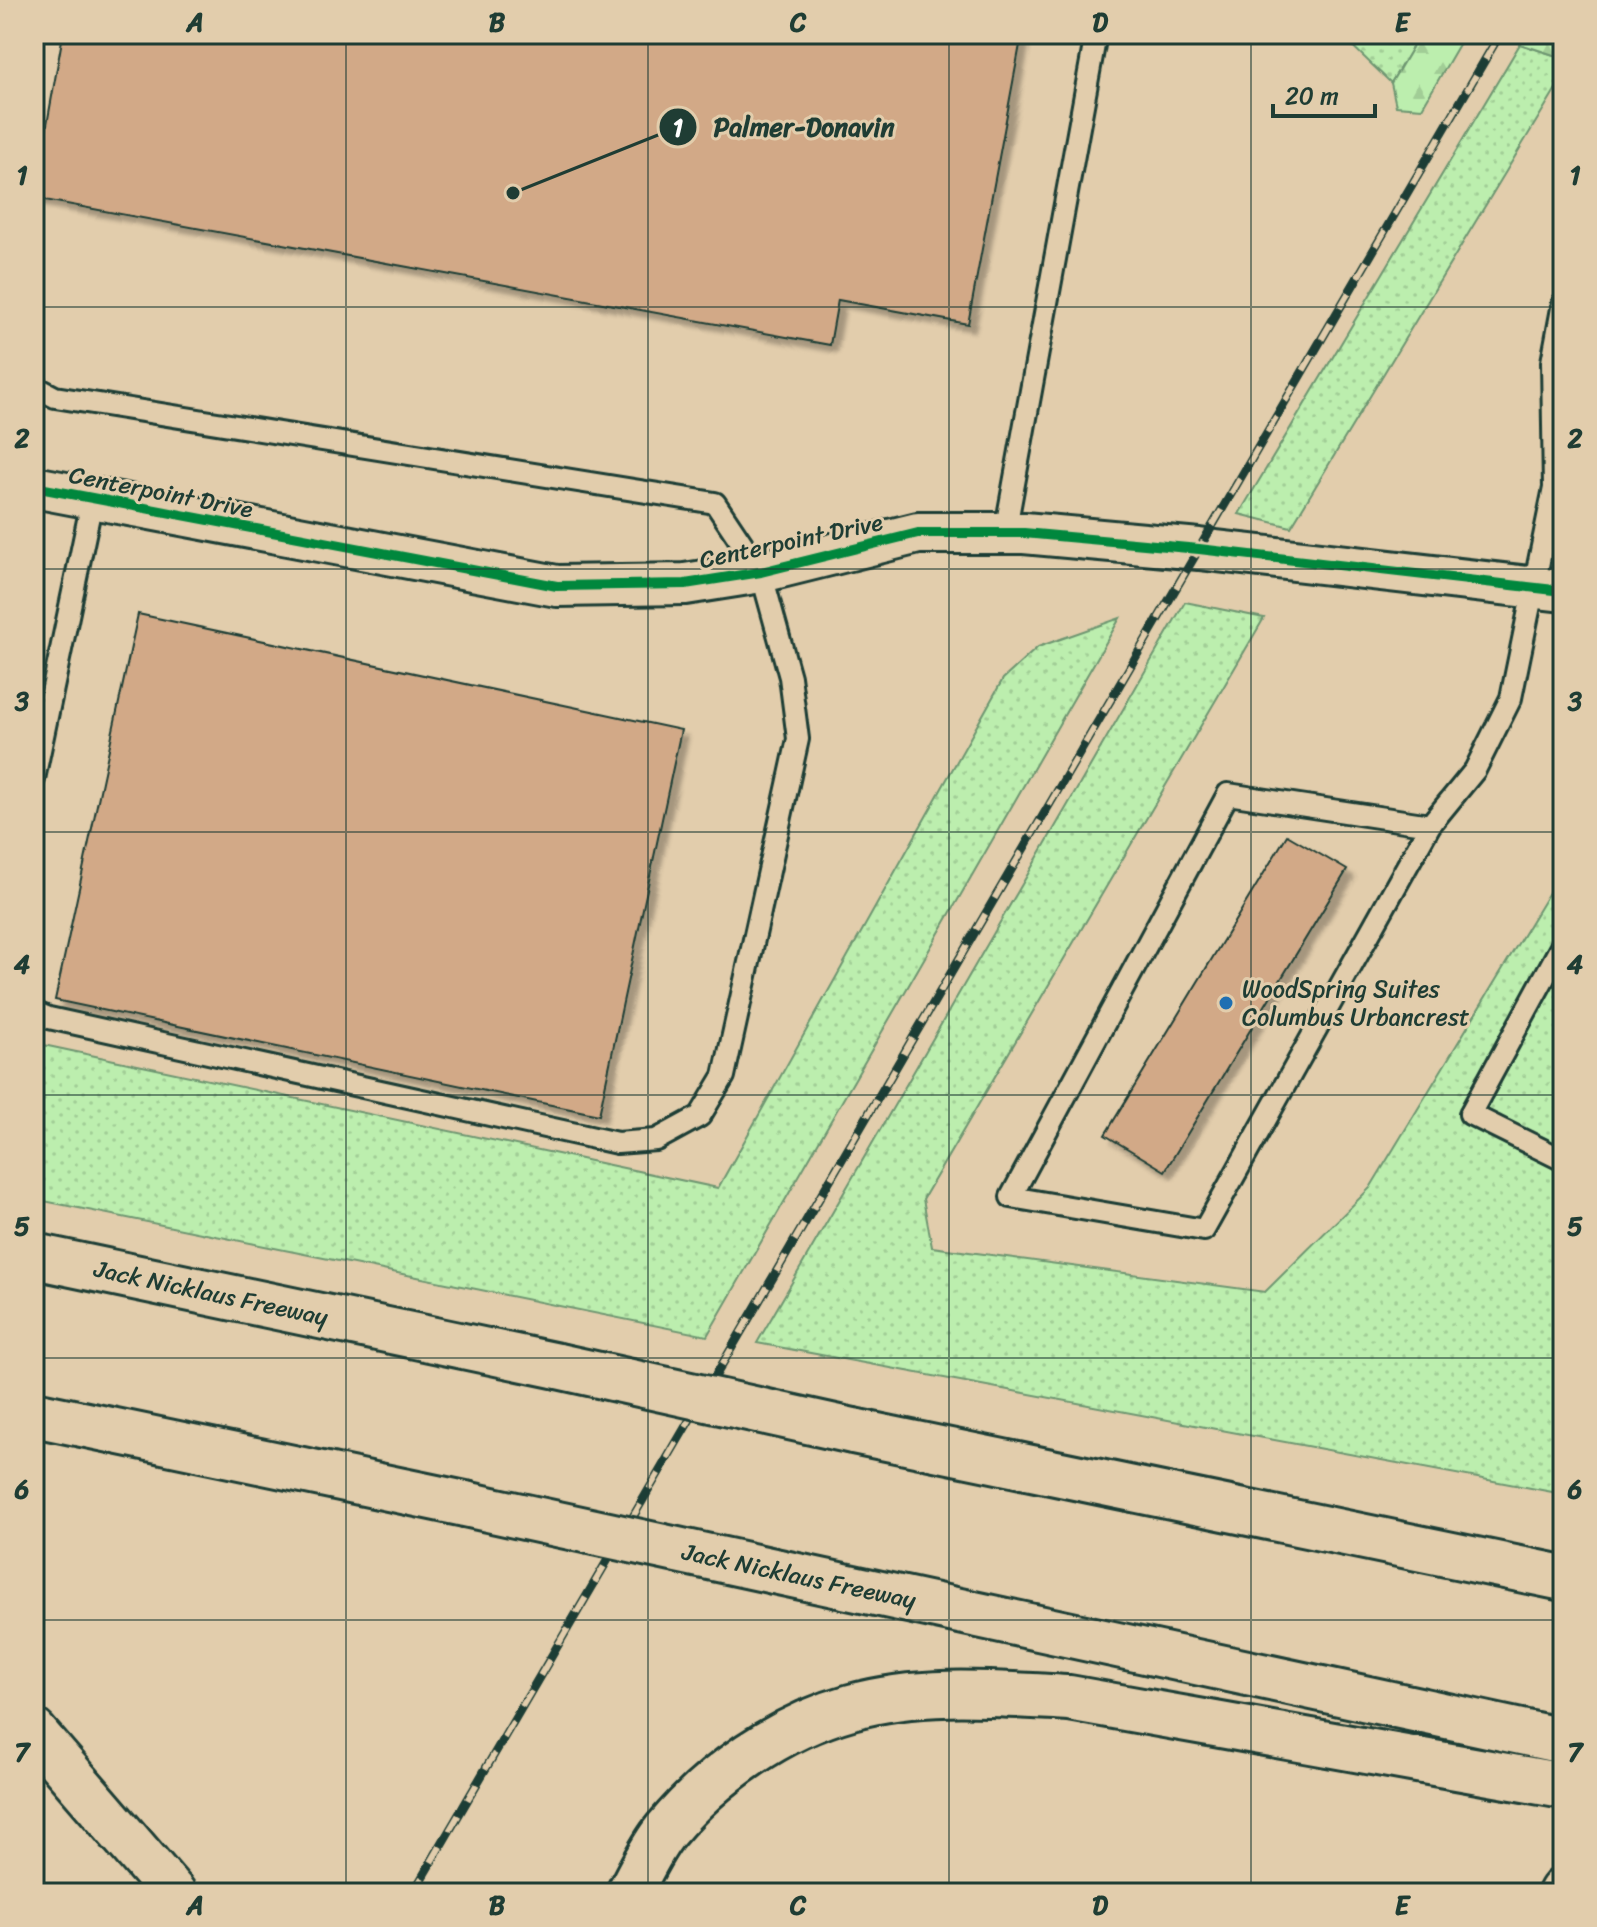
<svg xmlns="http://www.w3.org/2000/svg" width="1597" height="1927" font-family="Sriracha,sans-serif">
	<defs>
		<pattern id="grass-dots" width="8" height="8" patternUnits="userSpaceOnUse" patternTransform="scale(2)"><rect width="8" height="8" fill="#bceeae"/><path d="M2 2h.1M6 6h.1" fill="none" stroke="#a1cd96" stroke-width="1.8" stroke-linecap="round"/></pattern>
		<pattern id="forest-firs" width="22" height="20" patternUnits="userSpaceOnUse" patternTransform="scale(2)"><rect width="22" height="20" fill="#bceeae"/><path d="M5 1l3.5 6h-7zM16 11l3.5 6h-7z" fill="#a1cd96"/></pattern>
		<filter id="shadow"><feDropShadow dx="7" dy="7" stdDeviation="2" flood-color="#0004"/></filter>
	</defs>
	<rect width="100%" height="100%" fill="#e2cdac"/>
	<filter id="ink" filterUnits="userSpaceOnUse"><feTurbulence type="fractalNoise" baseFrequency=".0125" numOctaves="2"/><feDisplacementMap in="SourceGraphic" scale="16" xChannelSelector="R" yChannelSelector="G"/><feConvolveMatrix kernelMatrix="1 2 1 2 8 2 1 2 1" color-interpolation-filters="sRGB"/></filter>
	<g filter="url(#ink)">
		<!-- grass -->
		<path fill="url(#grass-dots)" stroke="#6e9671" stroke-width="2" d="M1340,34h80l-29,49z
			M1520,44l43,14v19l-272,450 -52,-13z
			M1185,602l79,16 -341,581 9,48 333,45 105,-104 181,-299 12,-4v609l-806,-151z
			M1120,618l-413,718 -673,-137v-156l684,145 285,-509 35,-32z"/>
		<!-- forest -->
		<path fill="url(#forest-firs)" stroke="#6e9671" stroke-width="2" d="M1420,34h45l-43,74 -26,-2 -5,-23z
			M1526,34h37v24l-43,-14z"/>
		<!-- building -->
		<path fill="#d2a987" stroke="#1f3d34" stroke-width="2" filter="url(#shadow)" d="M63,34h959l-54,290 -130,-24 -8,45 -796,-147z
			M138,614l543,116 -82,385 -544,-115z
			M1287,835l60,35 -182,301 -60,-36z"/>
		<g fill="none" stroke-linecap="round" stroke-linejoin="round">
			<!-- lane casing -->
			<g stroke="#1f3d34" stroke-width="26">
				<path id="lane" d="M34,386l21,11 660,106 46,69 29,105 8,62 -74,337 -24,40 -44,24 -39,3 -568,-125 -15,-6
					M1005,533l91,-499
					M34,779l58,-278
					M1430,825l-226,405 -193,-33 217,-403 202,31 45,-55 36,-72 43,-210 -2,-126 11,-59
					M1563,943l-93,171 93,46"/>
			</g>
			<!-- street casing -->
			<g stroke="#1f3d34" stroke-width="46">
				<path id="street" d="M34,487l523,99 128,-2 76,-12 157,-39h106l175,16 364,42"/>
			</g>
			<!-- primary casing -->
			<g stroke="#1f3d34" stroke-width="50">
				<path id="primary" d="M1561,1893l2,-3"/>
			</g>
			<!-- highway casing -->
			<g stroke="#1f3d34" stroke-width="50">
				<path id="highway" d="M34,1256l524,110
					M34,1414l431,90
					M853,1431l710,147
					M774,1571l789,170
					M34,1732l139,161
					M629,1893c11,-20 22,-45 37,-63 47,-56 113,-103 185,-123 69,-20 147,-13 218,-9l494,88"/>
			</g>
			<!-- lane -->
			<use href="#lane" stroke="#e2cdac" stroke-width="20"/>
			<!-- street -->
			<use href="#street" stroke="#e2cdac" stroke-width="40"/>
			<!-- primary -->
			<use href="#primary" stroke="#e2cdac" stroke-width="44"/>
			<!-- highway -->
			<use href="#highway" stroke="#e2cdac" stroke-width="44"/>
			<!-- rail casing -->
			<g stroke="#1f3d34" stroke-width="9">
				<path id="rail" d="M413,1893l1087,-1859"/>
			</g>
			<!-- rail -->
			<use href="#rail" stroke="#e2cdac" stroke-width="6" stroke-dasharray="18" stroke-linecap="butt"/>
			<!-- highway-bridge casing -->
			<g stroke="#1f3d34" stroke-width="50" stroke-linecap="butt">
				<path id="highway-bridge" d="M558,1366l295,65
					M465,1504l309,67"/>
			</g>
			<!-- highway-bridge -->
			<use href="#highway-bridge" stroke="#e2cdac" stroke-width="44"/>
			<!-- cycleway casing -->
			<g stroke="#e2cdac" stroke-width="15">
				<path id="cycleway" d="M34,487l523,99 128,-2 76,-12 157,-39h106l175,16 364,42"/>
			</g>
			<!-- cycleway -->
			<use href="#cycleway" stroke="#00873e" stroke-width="10"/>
		</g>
	</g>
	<!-- grid -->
	<path fill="none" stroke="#1f3d34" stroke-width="2" stroke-opacity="0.55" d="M346,34v1859M648,34v1859M949,34v1859M1251,34v1859M34,307h1529M34,569h1529M34,832h1529M34,1095h1529M34,1358h1529M34,1620h1529"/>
	<!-- markers -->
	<circle fill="#1f6fb2" stroke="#e2cdac" stroke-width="3" cx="1226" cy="1003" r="8"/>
	<g text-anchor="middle" stroke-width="6" stroke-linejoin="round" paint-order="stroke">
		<!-- street labels -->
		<g font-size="24" fill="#1f3d34" stroke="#e2cdac">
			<text transform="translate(161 492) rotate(11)" y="8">Centerpoint Drive</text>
			<text transform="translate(791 541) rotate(-12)" y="8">Centerpoint Drive</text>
			<text transform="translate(211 1293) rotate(12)" y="8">Jack Nicklaus Freeway</text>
			<text transform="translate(799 1576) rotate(12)" y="8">Jack Nicklaus Freeway</text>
		</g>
		<!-- poi labels -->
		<g font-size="24" fill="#1f3d34" stroke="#e2cdac" text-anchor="start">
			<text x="1242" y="997">WoodSpring Suites<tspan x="1242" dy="28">Columbus Urbancrest</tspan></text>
		</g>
	</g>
	<!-- callouts -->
	<path fill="none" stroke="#1f3d34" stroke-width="3" d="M513 193L678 127"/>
	<g fill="#1f3d34" stroke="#e2cdac" stroke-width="3">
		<circle cx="513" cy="193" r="8"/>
		<circle cx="678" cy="127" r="20"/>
	</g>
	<g font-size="24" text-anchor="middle" font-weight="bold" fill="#fff">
		<text x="678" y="136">1</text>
	</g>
	<g font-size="26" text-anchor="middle" font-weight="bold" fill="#1f3d34" stroke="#e2cdac" stroke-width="6" stroke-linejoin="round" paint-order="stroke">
		<text x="804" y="136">Palmer-Donavin</text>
	</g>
	<!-- margin -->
	<rect width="1597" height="1927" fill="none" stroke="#e2cdac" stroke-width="88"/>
	<!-- scale -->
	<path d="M1273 104v12h102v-12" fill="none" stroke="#1f3d34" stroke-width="4"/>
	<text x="1285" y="104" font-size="24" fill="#1f3d34" stroke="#e2cdac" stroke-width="6" paint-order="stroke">20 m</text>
	<rect x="44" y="44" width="1509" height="1839" fill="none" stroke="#1f3d34" stroke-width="3"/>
	<g font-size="26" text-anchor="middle" font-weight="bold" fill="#1f3d34">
		<text x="195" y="31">A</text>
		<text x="497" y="31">B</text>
		<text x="798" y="31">C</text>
		<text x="1100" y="31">D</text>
		<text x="1402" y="31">E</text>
		<text x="22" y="184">1</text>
		<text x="1575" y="184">1</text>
		<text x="22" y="447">2</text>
		<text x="1575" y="447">2</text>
		<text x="22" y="710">3</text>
		<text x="1575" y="710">3</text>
		<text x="22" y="973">4</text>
		<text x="1575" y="973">4</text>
		<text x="22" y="1235">5</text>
		<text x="1575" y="1235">5</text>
		<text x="22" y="1498">6</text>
		<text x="1575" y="1498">6</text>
		<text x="22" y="1761">7</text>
		<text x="1575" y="1761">7</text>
		<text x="195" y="1914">A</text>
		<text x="497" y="1914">B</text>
		<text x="798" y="1914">C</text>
		<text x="1100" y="1914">D</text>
		<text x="1402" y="1914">E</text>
	</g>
</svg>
